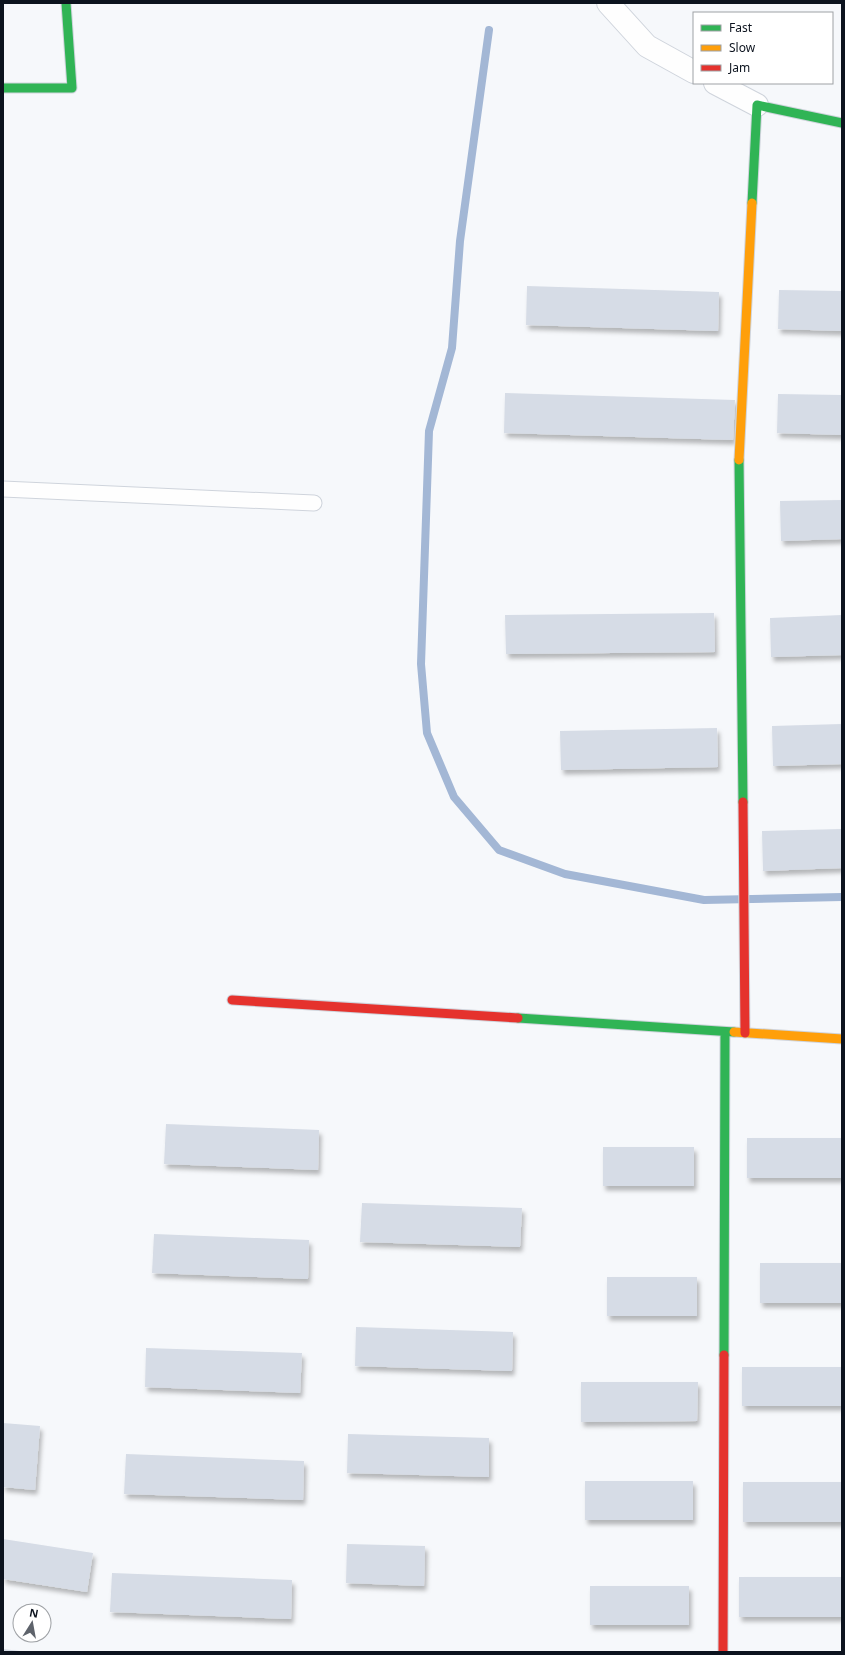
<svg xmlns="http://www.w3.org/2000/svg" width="845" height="1655" font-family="'Noto Sans',sans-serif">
	<defs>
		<filter id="shadow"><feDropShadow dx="2.5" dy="4.5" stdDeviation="2" flood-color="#0004"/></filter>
	</defs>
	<rect width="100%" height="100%" fill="#f6f8fb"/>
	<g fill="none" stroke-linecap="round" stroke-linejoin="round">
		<!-- stream -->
		<path stroke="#a3b7d5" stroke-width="8" d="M489,30l-29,211 -8,107 -23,83 -8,233 6,69 27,64 45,53 66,24 139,26 138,-3"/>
	</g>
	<!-- building -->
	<path fill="#d6dce6" filter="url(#shadow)" d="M527,286l192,6 -1,39 -192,-6z
		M779,290l63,1v40l-64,-2z
		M505,393l230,7 -2,40 -229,-7z
		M778,394l64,1v40l-65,-2z
		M842,500v39l-61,2 -1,-40z
		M714,613l1,39 -209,2 -1,-39z
		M842,615v40l-71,2 -1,-39z
		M842,724v40l-69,2 -1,-40z
		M717,728l1,39 -157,3 -1,-39z
		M842,829v39l-79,3 -1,-40z
		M166,1124l153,6 -1,40 -154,-6z
		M747,1138h95v40h-95z
		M603,1147h91v39h-91z
		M362,1203l160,5 -2,39 -160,-5z
		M154,1234l155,6 -1,39 -156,-6z
		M760,1263h82v40h-82z
		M607,1277h90v39h-90z
		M356,1327l157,5 -1,39 -157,-5z
		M146,1348l156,5 -2,40 -155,-6z
		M742,1367h100v39h-100z
		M581,1382h117l-1,39 -116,1z
		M3,1423l37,3 -5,64 -32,-3z
		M348,1434l141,4v39l-142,-4z
		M126,1454l178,7 -1,39 -179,-6z
		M585,1481h108v39h-108z
		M743,1482h99v40h-99z
		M3,1539l90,14 -6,39 -84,-13z
		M347,1544l78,2 -1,40 -78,-3z
		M112,1573l180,7 -1,39 -181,-7z
		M739,1577h103v40h-103z
		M590,1586h99v39h-99z
		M3,1649l17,2v1h-17z"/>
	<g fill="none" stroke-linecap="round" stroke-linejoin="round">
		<!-- lane casing -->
		<g stroke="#cfd4dc" stroke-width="17">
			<path id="lane" d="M3,489l311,14"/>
		</g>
		<!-- street casing -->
		<g stroke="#cfd4dc" stroke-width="24">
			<path id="street" d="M608,3l39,43 47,26
				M715,83l42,22"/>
		</g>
		<!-- fast casing -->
		<g stroke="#cfd4dc" stroke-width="11">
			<path id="fast" d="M3,88h69l-6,-85
				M752,203l5,-98 85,18
				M739,460l4,342
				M518,1018l216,14
				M724,1355l1,-323"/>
		</g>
		<!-- slow casing -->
		<g stroke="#cfd4dc" stroke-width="11">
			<path id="slow" d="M739,460l13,-257
				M734,1032l108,7"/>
		</g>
		<!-- jam casing -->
		<g stroke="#cfd4dc" stroke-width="11">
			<path id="jam" d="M743,802l2,231
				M232,1000l286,18
				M723,1652l1,-297"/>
		</g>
		<!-- lane -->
		<use href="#lane" stroke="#fefefe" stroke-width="15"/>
		<!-- street -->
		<use href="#street" stroke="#fefefe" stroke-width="22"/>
		<!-- fast -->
		<use href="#fast" stroke="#30b455" stroke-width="9"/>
		<!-- slow -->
		<use href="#slow" stroke="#ff9f0a" stroke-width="9"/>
		<!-- jam -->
		<use href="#jam" stroke="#e5322d" stroke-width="9"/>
	</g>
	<!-- border -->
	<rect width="845" height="1655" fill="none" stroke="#0c131e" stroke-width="8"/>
	<!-- legend -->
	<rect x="693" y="12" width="140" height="72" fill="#ffffff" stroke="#9ea1a5"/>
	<rect x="701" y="25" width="20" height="6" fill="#30b455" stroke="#9ea1a5"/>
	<text x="729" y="32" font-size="12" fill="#0c131e">Fast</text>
	<rect x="701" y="45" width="20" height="6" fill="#ff9f0a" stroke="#9ea1a5"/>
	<text x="729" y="52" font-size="12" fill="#0c131e">Slow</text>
	<rect x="701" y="65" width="20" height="6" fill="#e5322d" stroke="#9ea1a5"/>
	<text x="729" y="72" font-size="12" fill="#0c131e">Jam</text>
	<!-- north arrow -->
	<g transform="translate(32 1623) rotate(11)"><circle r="19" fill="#ffffff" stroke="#9ea1a5"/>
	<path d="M0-3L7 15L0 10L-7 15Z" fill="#5e636b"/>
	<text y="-6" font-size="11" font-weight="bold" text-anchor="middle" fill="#0c131e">N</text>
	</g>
</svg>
